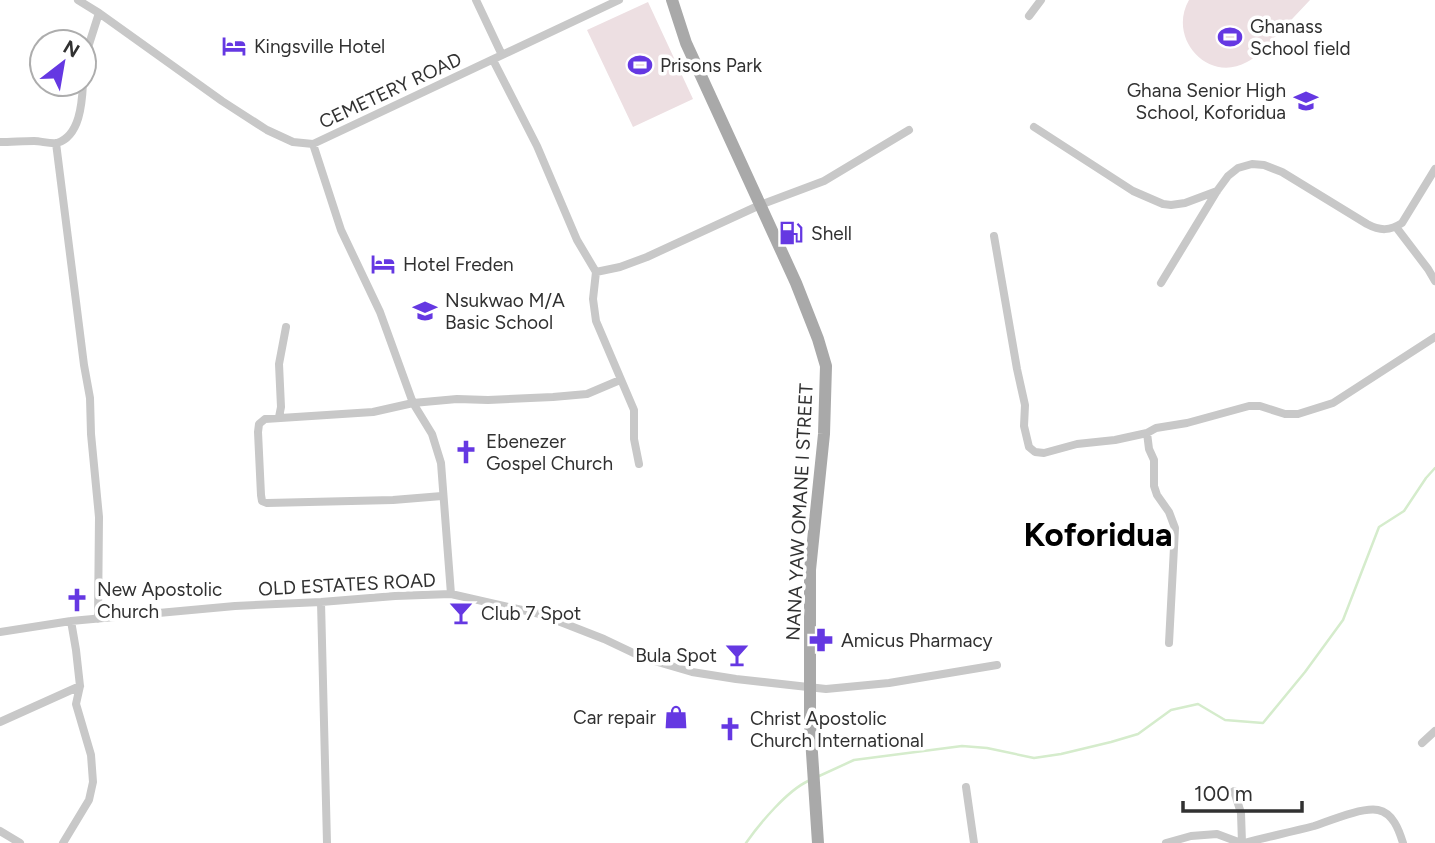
<svg xmlns="http://www.w3.org/2000/svg" width="1435" height="843" font-family="Figtree,sans-serif">
	<rect width="100%" height="100%" fill="#fff"/>
	<!-- green -->
	<path fill="#eddfe2" d="M1189,0h121c-12,13 -25,26 -38,40 -8,7 -15,17 -25,22 -39,22 -80,-24 -58,-62z
		M648,2l45,97 -60,28 -46,-97z"/>
	<g fill="none" stroke-linecap="round" stroke-linejoin="round">
		<!-- stream -->
		<path stroke="#d5eccc" stroke-width="2.5" d="M817,777l37,-17 108,-14 25,2 47,10 27,-4 50,-12 27,-8 33,-24 27,-6 27,16 38,3 42,-51 38,-52 36,-93 25,-16 22,-33 9,-10
			M746,843c14,-20 41,-52 62,-62"/>
		<!-- street -->
		<path stroke="#c8c8c8" stroke-width="8" d="M78,0l21,13 123,88 45,29 26,12 20,2 306,-144
			M476,0l26,55
			M1029,16l12,-16
			M493,60l44,86 40,94 19,32 -3,27 3,22 38,89v29l5,25
			M84,68v-8l15,-47
			M1034,127l99,64 30,13 8,1 14,-2 32,-12
			M0,142c11,0 23,-1 34,-1 7,0 16,3 23,2 23,-7 25,-40 26,-59
			M56,143l28,222 6,33 1,36 8,83 -1,102
			M313,144l28,86 39,82 33,91 19,31 9,29 10,131
			M1396,227l32,42 7,12
			M994,236l23,133 8,36 -1,21 5,21 6,5 9,1 33,-9 38,-4 32,-7 9,-5 31,-5 62,-17h11l25,8h13l35,-11 102,-66
			M596,272l24,-5 27,-10 113,-52 64,-24 85,-51
			M1161,283l56,-92 11,-15 10,-8 14,-4 12,1 18,7 85,52c13,7 23,7 35,-1l33,-54
			M279,417l2,-10 -2,-43 7,-37
			M1147,433l2,16 5,11v26l3,9 12,17 6,16 -6,115
			M442,496l-49,4 -126,3 -5,-2 -1,-6 -3,-63 1,-8 6,-5 108,-7 40,-9 44,-4 31,1 65,-3 34,-3 33,-14
			M321,602l6,241
			M0,632l71,-11 164,-15 86,-4 74,-6 56,-2 89,20 64,25 40,19 48,14 44,7 90,10 63,-6 108,-18
			M0,722l80,-36
			M1422,743l13,-12
			M966,787l8,56
			M1234,791l7,22 1,30
			M0,831l20,12
			M63,843l26,-43 4,-18 -2,-27 -15,-51 4,-18 -4,-36 -5,-29
			M1166,843l25,-7 26,-2 24,9
			M1244,843c23,-6 47,-11 70,-17 15,-5 48,-19 64,-16 15,3 21,20 25,33"/>
		<!-- primary -->
		<path stroke="#a9a9a9" stroke-width="12" d="M672,0l14,43 110,240 22,56 8,27 -2,68 -14,136v153l8,120"/>
	</g>
	<!-- icons -->
	<defs>
		<g id="stadium-bare" transform="scale(1.89)"><path d="M0-5a6.5 5 0 1 0 0 10a6.5 5 0 1 0 0-10ZM-3.5-1.8h7v3.6h-7Z" fill="#6538e2" stroke="#fff" stroke-width="2.5" paint-order="stroke"/></g>
		<g id="hotel-bare" transform="scale(1.89)"><path d="M-6-4.5h1.5V1H6V5H4.5V3h-9V5H-6ZM-4 0a1.8 1.8 0 1 1 3.6 0ZM.5 0V-2.5h3Q6-2.5 6 0Z" fill="#6538e2" stroke="#fff" stroke-width="2.5" paint-order="stroke"/></g>
		<g id="school-bare" transform="scale(1.89)"><path d="M0-5L7-2L0 1L-7-2ZM-4 1L0 2.5L4 1V4Q0 6-4 4Z" fill="#6538e2" stroke="#fff" stroke-width="2.5" paint-order="stroke"/></g>
		<g id="fuel-bare" transform="scale(1.89)"><path d="M-5.5-6h7V0h2V4h1.3V-2.5L3-4.5l.8-.8L6-3V5H2.5V1h-1V6h-7ZM-4.2-4.7v3.2H.2V-4.7Z" fill="#6538e2" stroke="#fff" stroke-width="2.5" paint-order="stroke"/></g>
		<g id="church-bare" transform="scale(1.89)"><path d="M-1.2-6h2.4v3.5h3.3v2.4h-3.3V6h-2.4V-.1h-3.3v-2.4h3.3Z" fill="#6538e2" stroke="#fff" stroke-width="2.5" paint-order="stroke"/></g>
		<g id="bar-bare" transform="scale(1.89)"><path d="M-6-5H6L.8 .8V4.5H3.5V6h-7V4.5H-.8V.8Z" fill="#6538e2" stroke="#fff" stroke-width="2.5" paint-order="stroke"/></g>
		<g id="pharmacy-bare" transform="scale(1.89)"><path d="M-2-6h4v4h4v4h-4v4h-4v-4h-4v-4h4Z" fill="#6538e2" stroke="#fff" stroke-width="2.5" paint-order="stroke"/></g>
		<g id="shop-bare" transform="scale(1.89)"><path d="M-5-2.5h2.3a2.7 3.5 0 0 1 5.4 0H5L5.5 6h-11ZM-1.5-2.5h3a1.5 2.3 0 0 0-3 0Z" fill="#6538e2" stroke="#fff" stroke-width="2.5" paint-order="stroke"/></g>
	</defs>
	<g fill-rule="evenodd">
		<use href="#stadium-bare" x="1230" y="37"/>
		<use href="#hotel-bare" x="234" y="46"/>
		<use href="#stadium-bare" x="640" y="65"/>
		<use href="#school-bare" x="1306" y="101"/>
		<use href="#fuel-bare" x="791" y="233"/>
		<use href="#hotel-bare" x="383" y="264"/>
		<use href="#school-bare" x="425" y="311"/>
		<use href="#church-bare" x="466" y="452"/>
		<use href="#church-bare" x="77" y="600"/>
		<use href="#bar-bare" x="461" y="613"/>
		<use href="#pharmacy-bare" x="821" y="640"/>
		<use href="#bar-bare" x="737" y="655"/>
		<use href="#shop-bare" x="676" y="717"/>
		<use href="#church-bare" x="730" y="729"/>
	</g>
	<g text-anchor="middle" stroke-width="7" stroke-linejoin="round" paint-order="stroke">
		<!-- poi labels -->
		<g font-size="19" fill="#313131" stroke="#fff" text-anchor="start">
			<text x="1250" y="33">Ghanass<tspan x="1250" dy="22">School field</tspan></text>
			<text x="254" y="53">Kingsville Hotel</text>
			<text x="660" y="72">Prisons Park</text>
			<text x="1286" y="97" text-anchor="end">Ghana Senior High<tspan x="1286" dy="22">School, Koforidua</tspan></text>
			<text x="811" y="240">Shell</text>
			<text x="403" y="271">Hotel Freden</text>
			<text x="445" y="307">Nsukwao M/A<tspan x="445" dy="22">Basic School</tspan></text>
			<text x="486" y="448">Ebenezer<tspan x="486" dy="22">Gospel Church</tspan></text>
			<text x="97" y="596">New Apostolic<tspan x="97" dy="22">Church</tspan></text>
			<text x="481" y="620">Club 7 Spot</text>
			<text x="841" y="647">Amicus Pharmacy</text>
			<text x="717" y="662" text-anchor="end">Bula Spot</text>
			<text x="656" y="724" text-anchor="end">Car repair</text>
			<text x="750" y="725">Christ Apostolic<tspan x="750" dy="22">Church International</tspan></text>
		</g>
		<!-- street labels -->
		<g font-size="19" fill="#313131" stroke="#fff">
			<text transform="translate(390 90) rotate(-25)" y="7">CEMETERY ROAD</text>
			<text transform="translate(799 512) rotate(-87)" y="7">NANA YAW OMANE I STREET</text>
			<text transform="translate(347 584) rotate(-3)" y="7">OLD ESTATES ROAD</text>
		</g>
		<!-- town labels -->
		<g font-size="33" font-weight="bold" fill="#000" stroke="#fff">
			<text x="1098" y="546">Koforidua</text>
		</g>
	</g>
	<!-- north arrow -->
	<g transform="translate(63 63) rotate(31)"><circle r="33" fill="#ffffff" stroke="#adadad" stroke-width="2"/>
	<path d="M0-5L12 26L0 18L-12 26Z" fill="#6538e2"/>
	<text y="-10" font-size="19" font-weight="bold" text-anchor="middle" fill="#313131">N</text>
	</g>
	<!-- scale -->
	<path d="M1183 801v10h119v-10" fill="none" stroke="#313131" stroke-width="3.5"/>
	<text x="1194" y="801" font-size="21" fill="#313131" stroke="#ffffff" stroke-width="5" paint-order="stroke">100 m</text>
</svg>
